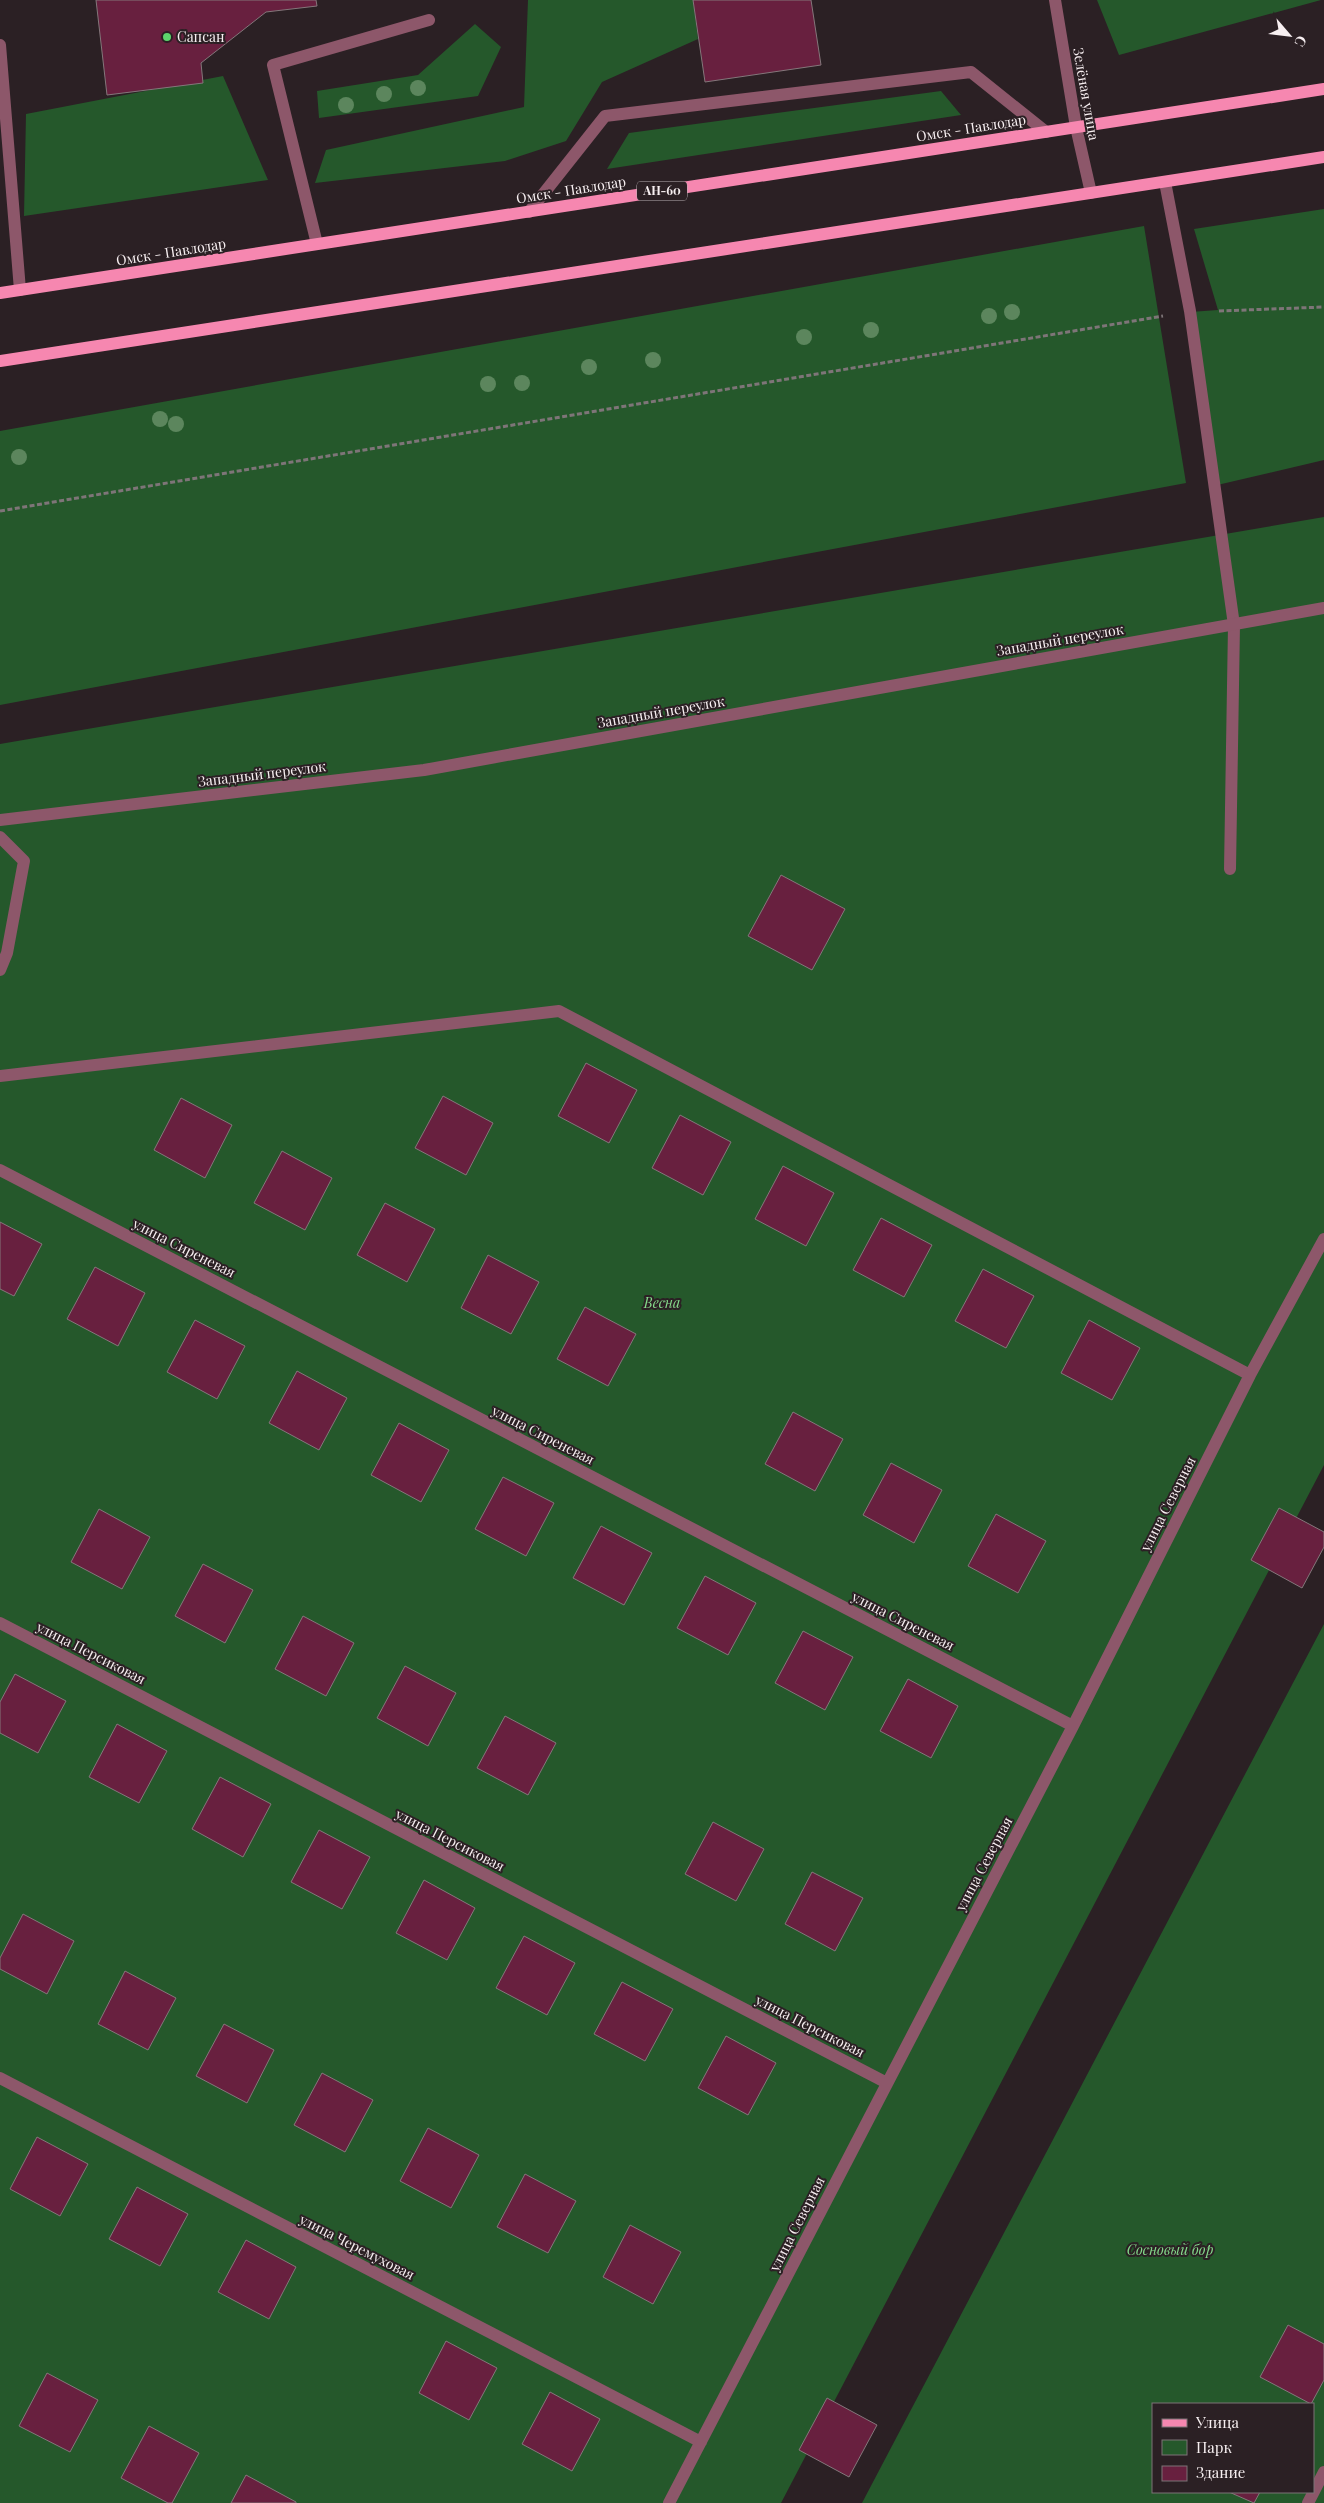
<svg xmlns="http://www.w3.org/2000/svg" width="1324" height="2503" font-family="'Playfair Display',serif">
	<rect width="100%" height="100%" fill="#2b2024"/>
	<!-- green -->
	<path fill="#25582b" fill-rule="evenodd" d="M528,0h165l5,39 -96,43 -36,59 -61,20 -190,22 11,-33 198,-43z
		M1097,0h224l-202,55z
		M475,24l26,23 -23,49 -159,22 -2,-27 101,-16z
		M223,76l45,104 -244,36 2,-102z
		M941,91l20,24 -354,54 22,-36z
		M1324,209v251l-111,26 -23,-174 28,-2 -24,-81z
		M1144,226l42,257 -1186,222v-274z
		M1324,517v948l-543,1038h-781v-1759z
		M1324,1624v879h-462zM1153,2404h160v88h-160z"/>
	<!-- building -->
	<path fill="#68203f" stroke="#84777b" d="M96,0h220l1,6 -51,6 -65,51 2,20 -96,12z
		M693,0h118l10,65 -116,17z
		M781,875l64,34 -33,61 -64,-34z
		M586,1063l51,27 -28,53 -51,-27z
		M443,1096l50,27 -27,52 -51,-27z
		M181,1098l51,27 -27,53 -51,-28z
		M680,1115l51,27 -28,53 -51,-27z
		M282,1151l50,27 -27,52 -51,-27z
		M783,1166l51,27 -28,53 -51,-27z
		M385,1203l50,26 -28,53 -50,-27z
		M881,1218l51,27 -28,52 -51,-27z
		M0,1222l42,22 -28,52 -14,-7z
		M488,1255l51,27 -28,52 -50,-26z
		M95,1267l50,26 -27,53 -51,-27z
		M983,1269l51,27 -28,52 -51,-27z
		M585,1307l51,27 -28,52 -51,-27z
		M195,1320l50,26 -28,53 -50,-27z
		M1089,1320l51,28 -28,52 -51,-27z
		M297,1371l50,27 -28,52 -50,-27z
		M793,1412l50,27 -28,52 -50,-27z
		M399,1423l50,27 -28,52 -50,-27z
		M891,1463l51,27 -28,53 -51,-28z
		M503,1477l51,26 -28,53 -51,-27z
		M1279,1508l45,24v15l-22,41 -51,-28z
		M99,1509l51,28 -28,52 -51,-27z
		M996,1514l50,27 -28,52 -50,-27z
		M601,1526l51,27 -28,52 -51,-27z
		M203,1564l50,26 -28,53 -50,-27z
		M705,1576l51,27 -28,52 -51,-27z
		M303,1616l51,27 -28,53 -51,-27z
		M803,1631l50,26 -28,53 -50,-27z
		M405,1666l51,27 -28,53 -51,-28z
		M15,1674l51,27 -28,52 -38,-20v-31z
		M908,1679l50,27 -27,52 -51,-27z
		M505,1716l51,27 -28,52 -51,-27z
		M117,1724l50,27 -28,52 -50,-26z
		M220,1777l51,27 -28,53 -51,-28z
		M713,1822l51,27 -28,52 -51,-27z
		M319,1830l51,27 -28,52 -51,-27z
		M812,1872l51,26 -28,53 -50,-27z
		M424,1880l51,28 -28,52 -51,-27z
		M23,1914l51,27 -27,53 -47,-25v-11z
		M524,1936l51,27 -28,52 -51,-27z
		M125,1971l51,27 -28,52 -50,-26z
		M622,1982l51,27 -28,52 -51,-27z
		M224,2024l50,26 -27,53 -51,-27z
		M726,2036l50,27 -28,52 -50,-27z
		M322,2073l51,27 -28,52 -51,-27z
		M428,2128l51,27 -28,53 -51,-27z
		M37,2137l51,27 -28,52 -50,-27z
		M525,2174l51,27 -28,52 -51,-26z
		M137,2187l51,27 -28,52 -51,-27z
		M630,2225l51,27 -28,52 -50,-27z
		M246,2240l50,27 -27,52 -51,-27z
		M1288,2325l36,19v36l-13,24 -51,-27z
		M446,2341l51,27 -28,52 -50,-27z
		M47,2373l51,27 -28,52 -51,-26z
		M550,2392l50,27 -28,52 -50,-27z
		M827,2398l50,27 -28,52 -50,-27z
		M149,2426l50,27 -27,50h-4l-47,-25z
		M246,2475l50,27v1h-65z
		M1229,2492h31l-6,11z"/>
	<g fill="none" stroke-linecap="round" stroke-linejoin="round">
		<!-- path -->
		<path stroke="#7e7578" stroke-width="3" stroke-dasharray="5 2.5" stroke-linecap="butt" d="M1219,311l105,-4
			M0,511l1163,-195"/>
		<!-- lane -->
		<path stroke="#8d576a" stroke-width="12" d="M1165,182l25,129 44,314 -4,244
			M529,212l76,-96 366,-44 75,60
			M317,244l-44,-179 156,-45"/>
		<!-- street -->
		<path stroke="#8d576a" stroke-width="12" d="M1055,0l21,127 15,66
			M0,45l20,245
			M0,820l424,-50 900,-162
			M0,837l24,24 -17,92 -7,17
			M0,1076l559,-65 691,364
			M0,1170l1073,556
			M0,1623l887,460
			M0,2078l701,364
			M669,2503l404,-777 177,-351 74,-136
			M1308,2503l16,-31"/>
		<!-- primary -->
		<path stroke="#f687b0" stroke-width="12" d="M0,293l1324,-204
			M0,361l1324,-204"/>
	</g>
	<!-- trees -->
	<g fill="#5c865d">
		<circle cx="418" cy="88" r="8"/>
		<circle cx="384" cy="94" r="8"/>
		<circle cx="346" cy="105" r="8"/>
		<circle cx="1012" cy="312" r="8"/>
		<circle cx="989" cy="316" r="8"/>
		<circle cx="871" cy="330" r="8"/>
		<circle cx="804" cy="337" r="8"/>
		<circle cx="653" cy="360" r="8"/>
		<circle cx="589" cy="367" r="8"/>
		<circle cx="522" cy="383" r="8"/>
		<circle cx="488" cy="384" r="8"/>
		<circle cx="160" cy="419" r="8"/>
		<circle cx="176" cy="424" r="8"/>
		<circle cx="19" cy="457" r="8"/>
	</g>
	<!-- markers -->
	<circle fill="#5dd56c" stroke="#2b2024" stroke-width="2" cx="167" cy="37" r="5"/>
	<g text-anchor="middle" stroke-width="4" stroke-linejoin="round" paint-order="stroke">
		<!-- shield labels -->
		<rect fill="#2b2024" stroke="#bab1b4" stroke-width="1" x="637" y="181.5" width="50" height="19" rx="4"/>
		<g font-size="12" font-weight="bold" fill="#f7eff1">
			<text x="662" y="195">АН-60</text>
		</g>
		<!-- poi labels -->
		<g font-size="14" fill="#f7eff1" stroke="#2b2024" text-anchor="start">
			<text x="177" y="42">Сапсан</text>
		</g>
		<!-- street labels -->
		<g font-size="14" fill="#f7eff1" stroke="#2b2024">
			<text transform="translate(1086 94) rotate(80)" y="5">Зелёная улица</text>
			<text transform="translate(971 128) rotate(-9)" y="5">Омск - Павлодар</text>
			<text transform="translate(571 190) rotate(-9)" y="5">Омск - Павлодар</text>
			<text transform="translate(171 252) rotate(-9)" y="5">Омск - Павлодар</text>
			<text transform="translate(1060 640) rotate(-10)" y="5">Западный переулок</text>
			<text transform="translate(661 712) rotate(-10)" y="5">Западный переулок</text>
			<text transform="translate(262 774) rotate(-7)" y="5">Западный переулок</text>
			<text transform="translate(184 1248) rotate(27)" y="5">улица Сиреневая</text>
			<text transform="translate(543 1435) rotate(27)" y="5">улица Сиреневая</text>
			<text transform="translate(1168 1504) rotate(-63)" y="5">улица Северная</text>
			<text transform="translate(903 1621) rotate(27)" y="5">улица Сиреневая</text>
			<text transform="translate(91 1653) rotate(27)" y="5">улица Персиковая</text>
			<text transform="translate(450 1840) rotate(27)" y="5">улица Персиковая</text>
			<text transform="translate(984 1864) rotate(-62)" y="5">улица Северная</text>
			<text transform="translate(810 2026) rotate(27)" y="5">улица Персиковая</text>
			<text transform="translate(797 2224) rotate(-63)" y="5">улица Северная</text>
			<text transform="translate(357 2247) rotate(27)" y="5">улица Черемуховая</text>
		</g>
		<!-- park labels -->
		<g font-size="14" font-style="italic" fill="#85da8b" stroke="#2b2024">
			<text x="662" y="1308">Весна</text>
			<text x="1170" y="2255">Сосновый бор</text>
		</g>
	</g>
	<!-- legend -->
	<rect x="1152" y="2403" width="162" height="90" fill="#2b2024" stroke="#7d7376"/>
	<rect x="1162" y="2419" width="25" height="8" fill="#f687b0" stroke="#7d7376"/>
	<text x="1196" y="2428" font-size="15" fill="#f7eff1">Улица</text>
	<rect x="1162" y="2440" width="25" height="15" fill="#25582b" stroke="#7d7376"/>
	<text x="1196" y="2453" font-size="15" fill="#f7eff1">Парк</text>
	<rect x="1162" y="2466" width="25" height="15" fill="#68203f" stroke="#7d7376"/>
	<text x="1196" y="2478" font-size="15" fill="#f7eff1">Здание</text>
	<!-- north arrow -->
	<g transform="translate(1289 35) rotate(118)" stroke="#2b2024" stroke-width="4" paint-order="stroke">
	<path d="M0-4L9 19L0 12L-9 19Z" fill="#f7eff1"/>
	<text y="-8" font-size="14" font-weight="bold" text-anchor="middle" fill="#f7eff1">С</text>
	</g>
</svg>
